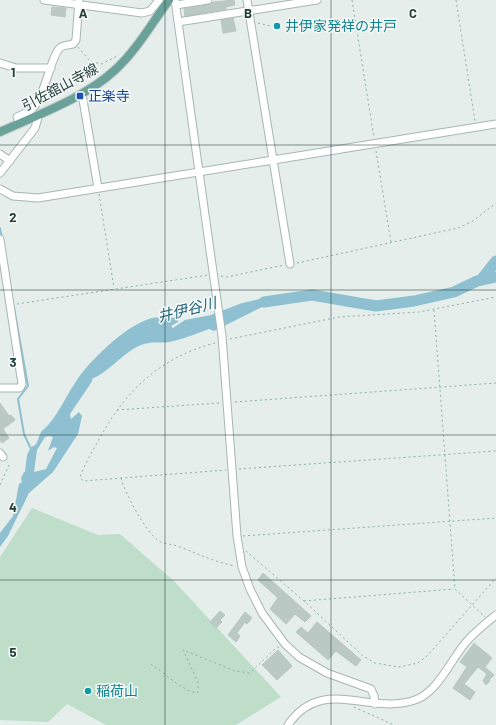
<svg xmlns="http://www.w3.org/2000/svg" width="496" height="725" font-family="Barlow,'Noto Sans JP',sans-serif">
	<rect width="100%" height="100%" fill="#e5eeeb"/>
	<!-- green -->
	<path fill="#bedeca" d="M32,508l66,27 22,-1 55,48 106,115 -45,28h-130l-39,-21 -19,18 -48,-2v-163z"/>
	<!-- water -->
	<path fill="#8ec0d1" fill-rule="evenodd" d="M278,295l2,7h-8l-58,29 -5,-2c-11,4 -24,9 -35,12 -15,4 -23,-2 -39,7 -13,7 -32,28 -42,30l-2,5 -21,31 1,5 8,-7 3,4 -4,18 -25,38 -24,21 -21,43 -8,11v-14l13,-17 6,-32 3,-2 -1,-4 3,-6h1l2,-17 4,-8c9,-2 6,-12 12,-17 14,-12 21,-31 32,-47 14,-22 49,-56 74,-64 10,-4 19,2 29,-3v6l-7,4 2,2 12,-8 26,-5 31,-12zM49,436l4,1 -5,14 6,-4 3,1 -11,21 -12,3 3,-22 8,-13z"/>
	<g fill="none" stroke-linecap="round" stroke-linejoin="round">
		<!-- stream -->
		<path stroke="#8ec0d1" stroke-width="2" d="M0,228l2,10
			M14,308l14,78 -10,13 6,35 7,15"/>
		<!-- river -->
		<path stroke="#8ec0d1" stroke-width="11" d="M481,280l15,-19
			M264,302l48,-7 64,11 38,-5 40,-9 23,-11 19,-4"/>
	</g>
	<!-- building -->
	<path fill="#bac9c4" stroke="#b7c7c2" d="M234,0l1,5 -9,2v2l-41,7 -1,-7 23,-4 6,-3z
		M52,7l14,1 -1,9 -14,-2z
		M233,18l3,13 -13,2 -2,-13z
		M0,403l9,13 2,-1 4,5 -12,9 6,9 -7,5 -2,-3z
		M263,573l48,43 -6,6 -10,-8 -9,10 -16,-15 8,-11 -20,-18z
		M220,611l5,4 -5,5 2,2 -6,6 -6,-6z
		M245,612l7,6 -5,6 -2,-2 -8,11 3,3 -4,6 -8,-7z
		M317,622l44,38 -5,6 -20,-15 -8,9 -32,-28 5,-5 7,6z
		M474,643l18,15 -7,9 9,8 -5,5 1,1 -4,4 -3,-4 4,-7 -9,-7 -14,17 11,8 -5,8 -17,-12 14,-21 -7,-5z
		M278,650l14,16 -15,14 -15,-15z"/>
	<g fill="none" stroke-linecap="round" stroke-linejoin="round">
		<!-- minor casing -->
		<g stroke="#a7b6b3" stroke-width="9">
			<path id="minor" d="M44,0l98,13 8,-2 9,-11
				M175,0l47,336 15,200 5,31 8,22 12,24 23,31 14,13 28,16 44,16 3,7 1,8
				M247,0l43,264
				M176,5l32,-5
				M178,22l139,-22
				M0,63l16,5h35
				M82,94l16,94
				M20,123l-3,-6c4,-2 10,-4 14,-7 14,-11 20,-57 30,-63 3,-2 9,-2 12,-3l3,-4 3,-40
				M0,154l10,7
				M0,173l35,-45 4,-14
				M0,189l13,7 25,2 458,-74
				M0,239l22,145 -2,4h-20
				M0,453l3,4
				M288,725c33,-49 78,-11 124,-24 26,-7 38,-41 55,-60 8,-9 19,-18 29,-26"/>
		</g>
		<!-- major casing -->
		<g stroke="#c2c9c8" stroke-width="10">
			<path id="major" d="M0,132c37,-17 85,-34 115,-62 21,-19 37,-47 54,-70"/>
		</g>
		<!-- path -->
		<path stroke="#86b1a8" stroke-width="1" stroke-dasharray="2 3" stroke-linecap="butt" d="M352,0l22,138
			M456,0l19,121
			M258,23l16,4
			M78,47l13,15 11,2 17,-9
			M376,151l15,91
			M99,194l15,94
			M297,263l161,-35 15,-7 23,-18
			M221,276l6,1 57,-12
			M17,304l191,-29
			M434,310l21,279 30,28
			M230,339l109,-22 80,-5 77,-15
			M215,343c-57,15 -92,50 -119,102 -6,10 -12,21 -16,32l3,4 143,-11
			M235,402l261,-19
			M117,410l102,-7
			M239,469l257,-18
			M121,478c4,15 25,55 38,63 5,3 13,3 18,5 20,7 37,16 58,20
			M0,485l9,-20 -2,-3
			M243,536l253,-18
			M246,551l58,50 59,55 12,7 24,4 19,-4 9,-7 69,-78
			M304,601l150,-12
			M151,664c13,9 31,26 45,29l2,-1v-10l-15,-32 52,21 15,2 25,-24 4,-2
			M354,707l40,18"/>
		<!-- minor -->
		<use href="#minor" stroke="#fff" stroke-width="7"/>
		<!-- major -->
		<use href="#major" stroke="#6aa29a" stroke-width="8"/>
	</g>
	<!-- grid -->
	<path fill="none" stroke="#243f3b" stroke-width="1" stroke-opacity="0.55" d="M165,0v725M331,0v725M0,145h496M0,290h496M0,435h496M0,580h496"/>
	<!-- markers -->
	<g fill="#0f9aa8" stroke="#f6faf8" stroke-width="1.5">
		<circle cx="277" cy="26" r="4"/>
		<circle cx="88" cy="691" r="4"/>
	</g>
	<rect fill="#1a4fb4" stroke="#f6faf8" stroke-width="1.5" x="76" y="92" width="8" height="8" rx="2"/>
	<g text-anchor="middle" stroke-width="3" stroke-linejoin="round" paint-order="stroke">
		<!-- culture labels -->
		<g font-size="14" fill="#0d838f" stroke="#f6faf8" text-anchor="start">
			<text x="285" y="31">井伊家発祥の井戸</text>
			<text x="96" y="696">稲荷山</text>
		</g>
		<!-- street labels -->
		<g font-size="14" fill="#243f3b" stroke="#f6faf8">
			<text transform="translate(60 87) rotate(-28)" y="5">引佐舘山寺線</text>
		</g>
		<!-- transit labels -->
		<g font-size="14" fill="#164399" stroke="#f6faf8" text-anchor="start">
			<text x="88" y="101">正楽寺</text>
		</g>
		<!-- water labels -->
		<g font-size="15" font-style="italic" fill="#1f627b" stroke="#f6faf8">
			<text transform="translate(187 310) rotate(-14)" y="5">井伊谷川</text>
		</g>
	</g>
	<g font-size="13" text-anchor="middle" font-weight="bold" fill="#243f3b" stroke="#f6faf8" stroke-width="3" stroke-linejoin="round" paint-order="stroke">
		<text x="83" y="18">A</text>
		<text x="248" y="18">B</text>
		<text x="413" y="18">C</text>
		<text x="13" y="77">1</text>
		<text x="13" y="222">2</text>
		<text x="13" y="367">3</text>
		<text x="13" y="512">4</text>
		<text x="13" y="657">5</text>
	</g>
</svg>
